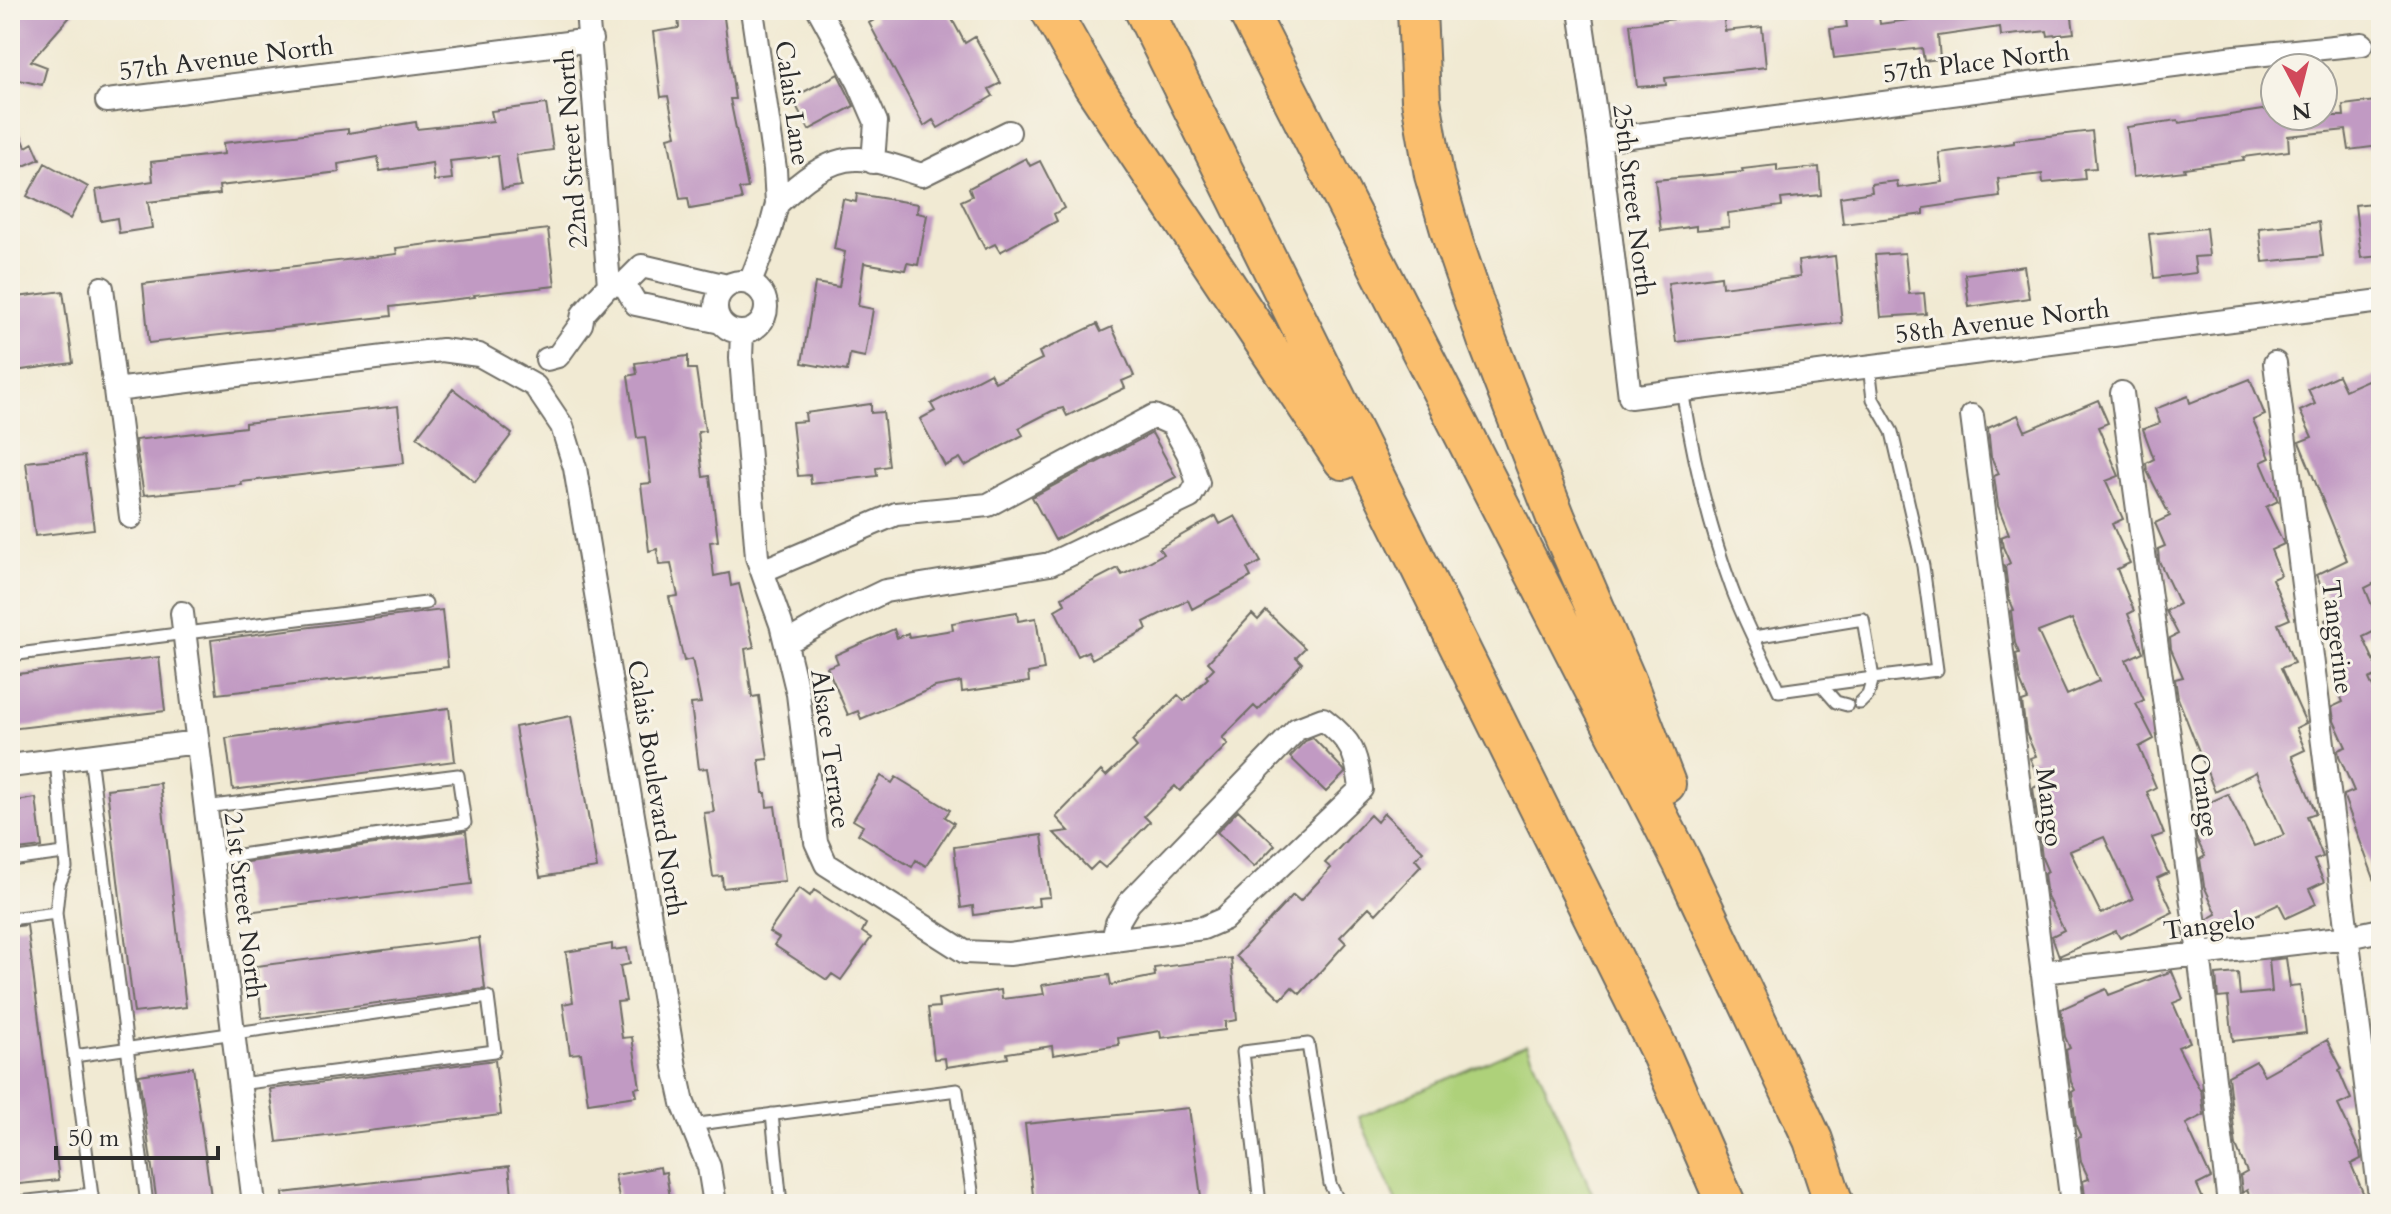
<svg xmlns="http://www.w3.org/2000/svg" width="2391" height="1214" font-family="Cardo,serif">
	<rect width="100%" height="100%" fill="#f7f3e8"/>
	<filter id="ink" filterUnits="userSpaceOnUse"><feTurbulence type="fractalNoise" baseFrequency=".0125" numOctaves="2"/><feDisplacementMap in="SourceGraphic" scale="16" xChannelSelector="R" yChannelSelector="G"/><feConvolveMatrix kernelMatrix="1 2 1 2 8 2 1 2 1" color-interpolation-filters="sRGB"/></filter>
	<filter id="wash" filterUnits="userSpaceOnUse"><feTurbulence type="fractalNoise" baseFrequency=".006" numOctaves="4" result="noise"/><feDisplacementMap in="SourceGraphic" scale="32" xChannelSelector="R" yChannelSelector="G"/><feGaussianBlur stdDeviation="1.8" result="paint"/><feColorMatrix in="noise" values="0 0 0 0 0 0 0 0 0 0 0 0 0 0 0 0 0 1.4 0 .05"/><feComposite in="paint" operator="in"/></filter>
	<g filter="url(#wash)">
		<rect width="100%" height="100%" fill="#f1ead3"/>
		<!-- green -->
		<path fill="#aed17a" stroke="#6c7e52" stroke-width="2" d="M1527,1044l70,160h-200l-38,-87z"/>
		<g id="blocks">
			<!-- building -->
			<path fill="#c19ac3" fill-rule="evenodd" d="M25,10h51l-45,51 16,6 -5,18 -27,-6 -5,5v-57z
				M708,10h15l12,89h-5l18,89 -9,1 3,11 -52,9 -2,-11 -8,1 -12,-62 8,-2 -8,-39 -7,1 -8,-65 26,-4 -1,-14z
				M872,10h75l18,33 10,-6 26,46 -12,6 4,7 -55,32 -5,-8 -9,6 -55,-103 7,-4z
				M1723,10l2,21 37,-4 4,40 -101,11 1,7 -29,2 -7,-63 46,-5 -1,-3z
				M1869,10h9l2,14 37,-5 -1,-9h155l3,23 -26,3 -1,-5 -46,5 -1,-9 -62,9 2,23 -16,2 -2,-13 -88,10 -4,-29 17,-2 -2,-14z
				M838,74l16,32 -45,24 -17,-32z
				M2375,101l5,45 -31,4 -3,-20 -58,6 1,15 -46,6 1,3 -60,8 1,3 -52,6 -6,-50 51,-7 1,3 96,-15v8h69l-1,-11z
				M546,104l7,46 -37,5 5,31 -19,3 -4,-33 -48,5 2,18 -18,2 -2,-18 -52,8 -2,-14 -40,7 1,8 -120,14 1,8 -72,8 4,26 -33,5 -2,-15 -16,3 -5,-31 57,-9 -2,-19 73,-8 -1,-11 125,-14v4l68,-11 1,7 76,-8 -2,-10z
				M10,110l16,37 7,-4 7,16 -30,13z
				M2092,131l4,37 -12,1 1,10 -42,4 -1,-9 -44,5 2,18 -76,11v6l-81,10 -3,-27 32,-5 -1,-8 26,-3 1,7 45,-6 -4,-29 75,-10v-3z
				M1026,158l4,8 10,-5 24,47 -10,6 3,7 -57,31 -5,-8 -10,5 -24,-48 11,-5 -3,-8z
				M45,163l43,24 -18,32 -43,-23z
				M1777,165v6l42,-4 2,28 -40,4 1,7 -54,7 1,14 -33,3v-4l-35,5 -6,-51 88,-8 -1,-3z
				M857,194l61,10 -1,9 10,2 -9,50 -11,-2 -2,7 -41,-7 -6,43 15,3 -8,48 -15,-3 -3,17 -45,-8 13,-80 24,4 6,-35 -11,-3 9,-50 13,3z
				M2381,202v54l-20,2 -6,-53z
				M2319,222l4,34 -60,6 -4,-34z
				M2206,228l3,28 -15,1 2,16 -42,5 -5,-44z
				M548,229l7,57 -81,9 1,2 -85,10 1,9 -242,27 -6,-59 254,-30 -1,-6z
				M1905,253l4,41 15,-1 2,21 -45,3 -6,-62z
				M1835,256l7,67 -166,19 -8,-59 53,-7 1,11 78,-10 -2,-16z
				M2024,266l5,32 -60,9 -4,-33z
				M63,291l10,72 -59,8 -4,-32v-41z
				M1097,324l4,8 11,-5 22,49 -12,5 3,7 -58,28 -4,-8 -11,3 -33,17 4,7 -58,31 -5,-8 -15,8 -25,-47 15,-8 -4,-7 59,-31 5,9 47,-23 -3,-7z
				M688,356v13h8l9,62 -7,1 5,45 7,-1 8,65 -8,1 4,34 15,-3 2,13 8,-2 15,63 -9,2 7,48 7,-1 9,63 -9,1 4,33h3l1,14 8,-1 10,75 -62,7 -1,-12 -9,1 -9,-64 10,-1 -7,-44 -8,1 -8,-65 10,-1 -9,-44 -8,2 -15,-64 9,-1 -7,-32 -12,1 -2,-16 -8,2 -8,-67 10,-1 -6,-46 -8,1 -9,-62 9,-2 -2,-11z
				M2381,374v206l-16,8 16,40 -18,9 17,37 -11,5 12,26v187h-2l-35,-95v-2l10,-4 -15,-35 -1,-6 8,-3 -12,-26 -2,-14 11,-5 -10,-24 13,-6 -21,-52 10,-5 -19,-40 31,-15 -48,-118 13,-5 -12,-26 15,-7 -7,-15 30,-14 7,15z
				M2250,379l15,36 -12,5 17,38 -9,4 17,39 -12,6 18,37 -13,6 10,25 -9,4 18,40 -12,5 16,39 -13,5 25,55 -10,5 9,22 -13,6 24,57 -9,3 16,41 -9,3 10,22 -15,7 7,15 -30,14 -7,-14 -67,32 -4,-17 9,-5 -13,-28 -4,-27 5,-3 -8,-16 -3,-27 6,-3 -1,-3 29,-13 26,52 30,-11 -28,-63 -41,20 -37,-94 -3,-19 8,-2 -12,-28 -1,-11 8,-4 -12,-23 13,-7 -20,-43 -1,-12 7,-3 -10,-23 15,-7 -23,-45 -1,-8 8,-4 -11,-30 17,-6 -5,-14 33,-13 2,7z
				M453,389l59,45 -37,48 -58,-45z
				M2098,400l10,23 -10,4 21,49 -13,5 17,38 -11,5 18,39 -13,6 17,42 -6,3 15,38 -17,8 18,40 -8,4 18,35 -15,8 17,40 -9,5 17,42 -12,4 16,35 -11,5 16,34 -53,26 -4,-7 -57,25 -7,-20 12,-6 -17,-33 -3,-23 4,-2 -6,-14 -3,-26 4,-2 -6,-13 -4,-29 8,-4 -11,-26 6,-2 -10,-23 -4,-31 6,-2 -8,-19 -4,-27 3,-1 -4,-10 -4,-32 3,-1 -5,-12 -4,-32 5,-3 -7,-16 -2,-10 8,-3 -11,-28 -4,-30 5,-2 -8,-17 -3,-29 30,-13 7,16zM2072,619l27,62 -32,14 -29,-63zM2104,837l29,62 -32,15 -31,-63z
				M871,404v9l12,-1 6,54 -13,2 1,8 -66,8 -1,-9 -12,1 -6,-54 14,-1 -1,-8z
				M398,406l6,57 -163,19 1,3 -98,10 -9,-55 110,-13v-4z
				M1152,433l24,44 -121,63 -23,-43z
				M84,456l10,73 -59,7 -9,-74z
				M1216,516l4,8 15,-8 26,46 -14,7 4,8 -59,32 -4,-9 -44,22 3,7 -55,30 -4,-8 -10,5 -23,-46 10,-6 -3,-7 56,-29 4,7 25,-12 16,-9 -4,-6z
				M442,610l6,57 -231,27 -6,-54z
				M1266,611l39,37 -9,9 6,6 -44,47 -4,-4 -32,32 6,6 -48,47 -5,-5 -31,30 6,6 -45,46 -7,-6 -8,8 -36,-37 15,-2 -13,-14 45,-46 5,5 31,-29 -5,-6 46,-46 6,6 24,-23 -2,-2 8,-8 -6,-6 44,-48 6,6z
				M1017,612l1,9 18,-3 8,52 -16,3 1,9 -67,10 -1,-10 -26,5 -74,32 -3,-8 -10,4 -21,-48 11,-4 -3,-8 59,-26 3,9 11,-5 1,4 44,-7 -1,-7z
				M159,657l6,54 -155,18v-54z
				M449,708l6,53 -222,29 -7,-52z
				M571,716l26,152 -57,9 -25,-150z
				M1313,738l31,32 1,3 -19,19 -36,-35 15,-16z
				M881,776l11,7 4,-6 54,33 -5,7 9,6 -28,43 -10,-6 -4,7 -54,-33 5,-8 -10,-6z
				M160,783l26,224 -52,6 -27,-224z
				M36,798l6,49 -32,4v-49z
				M1238,810l37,35 -21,22 -37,-35z
				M1384,813l39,38 -8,8 6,7 -45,48 -7,-7 -29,30 6,6 -46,51 -8,-7 -11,12 -45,-43 57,-61 7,6 31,-33 -6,-5 45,-48 7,7z
				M466,831l6,53 -225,28 -6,-49z
				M1042,835l8,62 -12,1 1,8 -65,9 -1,-9 -12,2 -7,-61z
				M799,888l11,8 4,-6 52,34 -4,8 9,6 -30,42 -9,-6 -5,6 -53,-35 5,-7 -10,-6z
				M27,925l32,255 -49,5v-258z
				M479,938l6,51 -223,29 -6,-52z
				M612,944v6l15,-2 3,16 -10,2 6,35 -9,1 5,36 10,-1 8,50 -5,1 2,8 -49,7 -7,-50 -11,1 -7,-50 10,-2 -7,-50z
				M1231,958l6,62 -12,2v8l-64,8 -1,-7 -42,7 1,7 -66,10 -1,-9 -45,7 1,5 -62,9 -1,-9 -11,1 -6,-51 11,-1 -1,-8 63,-9 1,9 42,-5 -2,-9 67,-10 2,10 44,-9 -1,-8z
				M2286,958l4,29 10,-1 6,47 -73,8 -5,-44 -10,1 -2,-23 22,-2 2,22 32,-3 -3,-32z
				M2172,971l11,28 -10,4 17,39 -12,5 22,43 1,-1 3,26 -18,9 25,54 -14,7 8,19h-119l-3,-23 6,-2 -8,-17 -3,-24 3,-1 -5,-11 -4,-34 3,-2 -4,-8 -5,-32 4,-2 -5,-11 -4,-28 45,-20 3,6z
				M2327,1040l15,29 -3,2 12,28 -13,6 22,47 1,7 -10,5 13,31 -22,9h-89l-6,-14 -5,3v-2l-2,-15 7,-4 -11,-26 -8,-70 28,-15 8,14z
				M495,1060l6,55 -224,27 -7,-53z
				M193,1067l19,137h-55l-18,-129z
				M1189,1108l13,96h-168l-9,-80z
				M509,1166l4,38h-229l-1,-11z
				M660,1167l1,6 5,-1 5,32h-51l-5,-29z"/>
		</g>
	</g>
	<g filter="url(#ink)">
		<use href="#blocks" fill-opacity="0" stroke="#706e66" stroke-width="2"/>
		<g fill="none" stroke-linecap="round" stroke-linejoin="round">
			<!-- lane casing -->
			<g stroke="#706e66" stroke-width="15">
				<path id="lane" d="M1682,390c11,68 26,134 50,199 13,35 31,68 47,102l94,-13 -10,-59 -109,18
					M10,655l416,-52
					M1822,686l14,16 11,3
					M1860,703l8,-8 5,-17 64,-8 -14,-104 -31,-134 -19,-33 -4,-33
					M90,756l57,448
					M56,760l10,108 -7,17 -3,28 37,291
					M205,807l253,-32 7,48 -254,36
					M10,860l54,-7
					M10,919l46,-6
					M74,1056l414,-59 7,54 -256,33
					M772,1114l9,90
					M691,1125l266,-35 17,114
					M10,1203l82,-9
					M1260,1204l-17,-152 65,-8 22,140 10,20"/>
			</g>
			<!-- street casing -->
			<g stroke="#706e66" stroke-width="26">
				<path id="street" d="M587,10l22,275
					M819,10l40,73 17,39 -3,40
					M1580,10l19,130 31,257 751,-96
					M107,101l484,-61
					M1599,140l637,-83 126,-13
					M777,204c21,-20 51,-47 82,-45 21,1 43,10 63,16l87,-43
					M716 307a25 25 0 1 1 50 0a25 25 0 1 1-50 0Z
					M750,283l20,-52 7,-27 -2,-35 -23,-159
					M624,284l12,20 85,18
					M102,288l13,102
					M742,332l-1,26 16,199 24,67 17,70 18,148 10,22 139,88 44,2 194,-26 21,-9 137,-130c-4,-35 -9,-48 -38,-70l-26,10 -168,174 -12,20 -4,17
					M547,359l11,-3 23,-32 2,-10 26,-29 15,-1 18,-18 85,20
					M2275,363l106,841
					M2122,393l77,561 30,250
					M1972,416l100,788
					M131,517l-16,-127 327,-40 37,5 56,31 27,40 13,42 100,599 8,36 26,64 6,37
					M762,571l134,-57 92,-9 166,-89 18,8 16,29 10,30 -8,14 -140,67 -165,27 -50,24 -49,28
					M182,613l72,591
					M10,766l187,-24
					M2042,972l306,-35 33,-7"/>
			</g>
			<!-- highway casing -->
			<g stroke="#706e66" stroke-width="42">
				<path id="highway" d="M1050,10l42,74 251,376
					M1144,10l515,1040 67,154
					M1247,10l435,852 131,278 21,64
					M1417,10l4,90 13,75 20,69 33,96 69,178 71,164 39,102"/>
			</g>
			<!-- lane -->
			<use href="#lane" stroke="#fff" stroke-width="11"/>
			<!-- street -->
			<use href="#street" stroke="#fff" stroke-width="22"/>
			<!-- highway -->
			<use href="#highway" stroke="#fabe6d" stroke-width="38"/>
		</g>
	</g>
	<g text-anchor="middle" stroke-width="6" stroke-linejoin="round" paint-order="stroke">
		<!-- street labels -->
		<g font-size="26" fill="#2b2b2b" stroke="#f7f3e8">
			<text transform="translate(226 58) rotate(-7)" y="9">57th Avenue North</text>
			<text transform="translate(1976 62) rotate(-7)" y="9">57th Place North</text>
			<text transform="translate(793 103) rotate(82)" y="9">Calais Lane</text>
			<text transform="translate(571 149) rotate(-94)" y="9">22nd Street North</text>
			<text transform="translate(1634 200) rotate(83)" y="9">25th Street North</text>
			<text transform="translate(2002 321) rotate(-7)" y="9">58th Avenue North</text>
			<text transform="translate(2338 637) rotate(83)" y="9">Tangerine</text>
			<text transform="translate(831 749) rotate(82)" y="9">Alsace Terrace</text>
			<text transform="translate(657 788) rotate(81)" y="9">Calais Boulevard North</text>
			<text transform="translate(2205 795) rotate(82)" y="9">Orange</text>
			<text transform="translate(2050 807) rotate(83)" y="9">Mango</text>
			<text transform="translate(245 905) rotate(83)" y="9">21st Street North</text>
			<text transform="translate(2209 925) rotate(-7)" y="9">Tangelo</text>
		</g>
	</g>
	<!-- margin -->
	<rect width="2391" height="1214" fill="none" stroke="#f7f3e8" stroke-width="40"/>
	<!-- north arrow -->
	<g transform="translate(2299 92) rotate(173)"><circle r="38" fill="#f7f3e8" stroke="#a5a39c" stroke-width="2"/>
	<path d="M0-6L14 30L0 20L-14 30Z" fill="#d1495b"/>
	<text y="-12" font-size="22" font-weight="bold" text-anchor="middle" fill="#2b2b2b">N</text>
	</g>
	<!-- scale -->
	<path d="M56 1146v12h162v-12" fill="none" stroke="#2b2b2b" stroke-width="4"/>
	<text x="68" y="1146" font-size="24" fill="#2b2b2b" stroke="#f7f3e8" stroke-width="6" paint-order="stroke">50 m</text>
</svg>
